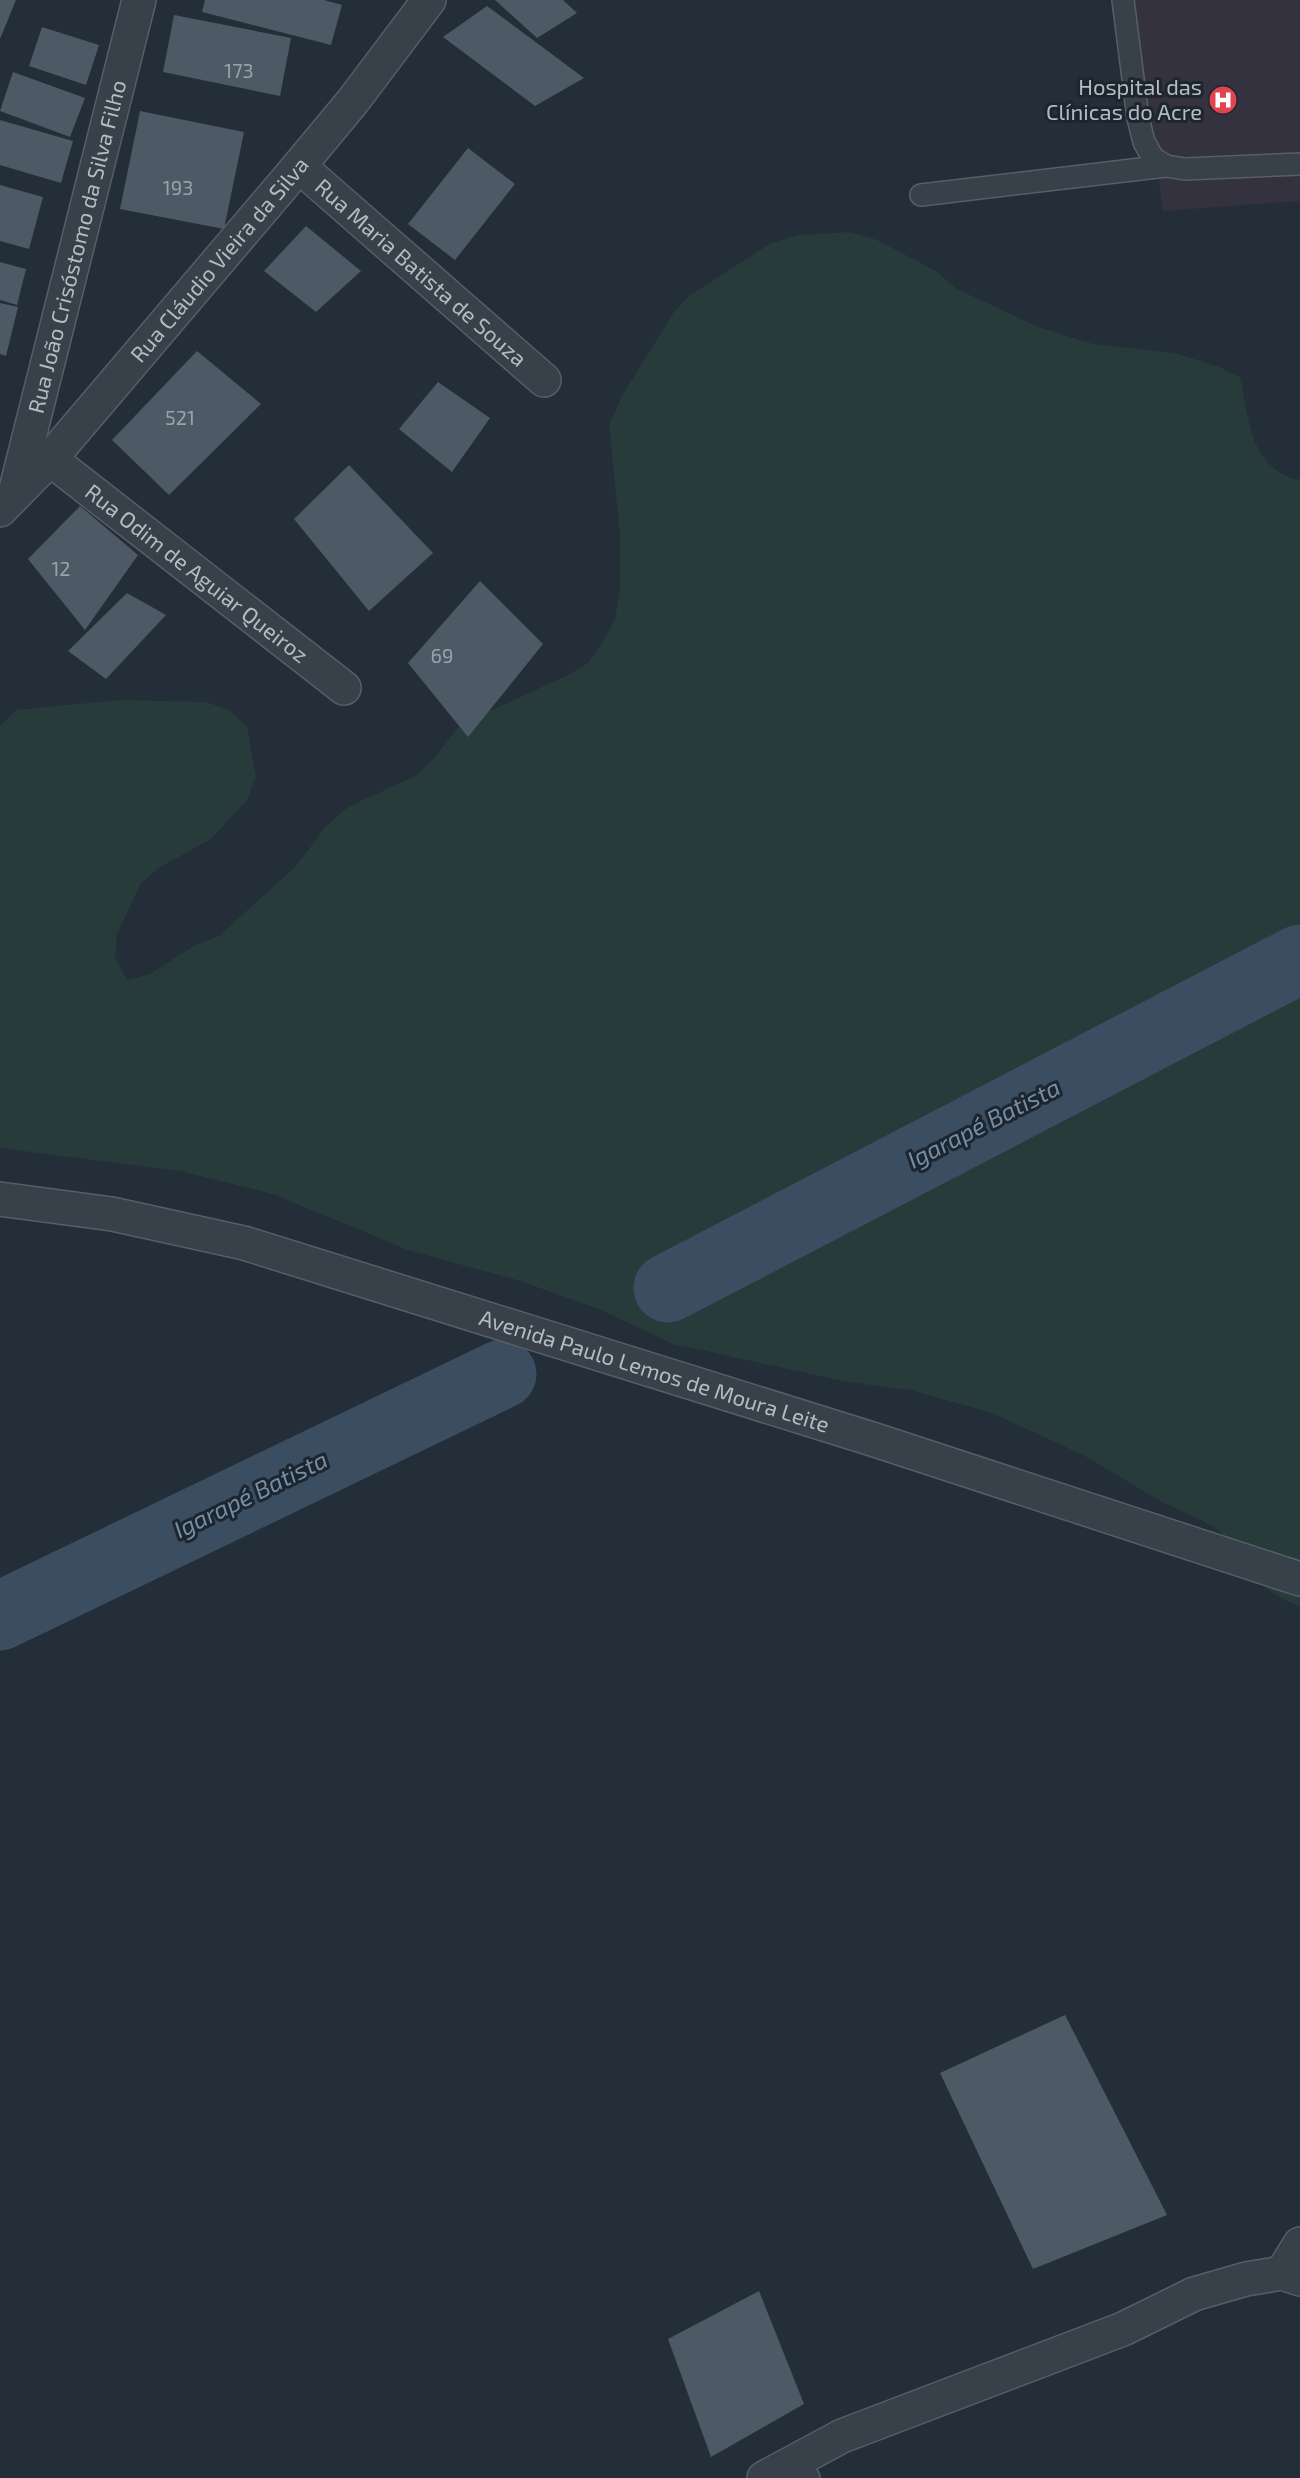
<svg xmlns="http://www.w3.org/2000/svg" width="1300" height="2478" font-family="'Exo 2',sans-serif">
	<rect width="100%" height="100%" fill="#242e39"/>
	<!-- medical -->
	<path fill="#33323e" d="M1131,0h169v201l-137,10z"/>
	<!-- green -->
	<path fill="#273b3b" d="M851,232l26,8 59,31 21,18 81,38 55,17 82,9 44,14 21,10c7,32 9,76 38,94 8,5 13,9 22,8v1127l-16,-6 -20,-13 -28,-42 -25,-20 -49,-23 -79,-47 -91,-42 -82,-23 -62,-8 -175,-38 -74,-35 -82,-29 -109,-30 -135,-56 -93,-23 -180,-23v-422l16,-16 104,-10 86,2 23,8 18,17 9,50 -9,23 -36,39 -52,29 -18,15 -24,51 -2,24 12,22 23,-6 45,-29 24,-9 78,-71 29,-39 22,-19 67,-31 19,-17 26,-34 108,-50 20,-12 16,-23 11,-21 5,-29v-54l-11,-111 14,-31 51,-82 15,-16 82,-53 27,-8z"/>
	<g fill="none" stroke-linecap="round" stroke-linejoin="round">
		<!-- river -->
		<path stroke="#3b4d61" stroke-width="69" d="M668,1288l632,-329
			M0,1616l502,-242"/>
	</g>
	<!-- building -->
	<path fill="#4d5965" d="M0,0h16l-16,39z
		M205,0h119l18,5 -11,40 -129,-33z
		M495,0h68l14,13 -40,25z
		M487,6l97,72 -49,28 -92,-69z
		M174,15l117,23 -11,58 -117,-24z
		M42,27l57,18 -13,40 -57,-19z
		M13,72l72,26 -15,39 -70,-26z
		M140,111l104,21 -20,97 -104,-20z
		M0,120l73,21 -12,42 -61,-18z
		M468,148l47,36 -60,76 -47,-36z
		M0,185l43,12 -14,52 -29,-8z
		M306,226l55,45 -45,41 -52,-41z
		M0,262l26,7 -9,36 -17,-5z
		M0,303l18,4 -12,49 -6,-2z
		M197,351l64,53 -92,91 -57,-55z
		M438,382l52,36 -38,54 -53,-43z
		M349,465l84,88 -64,58 -75,-92z
		M80,506l58,49 -53,75 -57,-71z
		M480,581l63,63 -75,93 -60,-74z
		M127,593l39,22 -60,64 -38,-28z
		M1065,2015l102,200 -134,54 -93,-196z
		M759,2291l45,113 -93,53 -43,-118z"/>
	<g fill="none" stroke-linecap="round" stroke-linejoin="round">
		<!-- service casing -->
		<g stroke="#565e67" stroke-width="24">
			<path id="service" d="M1123,0l15,118 6,24 9,16 13,8 19,3 115,-5
				M921,195l245,-29
				M798,2459l11,19"/>
		</g>
		<!-- minor casing -->
		<g stroke="#565e67" stroke-width="36">
			<g id="minor">
				<path id="s1" d="M299,166l245,214"/>
				<path id="s2" d="M50,459l294,229"/>
				<path id="s3" d="M15,493l124,-493"/>
				<path d="M1282,2273l18,-29"/>
				<path d="M764,2478l78,-42 281,-107 71,-35 52,-15 36,-6 18,6"/>
			</g>
		</g>
		<!-- tertiary casing -->
		<g stroke="#565e67" stroke-width="36">
			<g id="tertiary">
				<path id="s4" d="M0,510l50,-51 249,-293 54,-65 76,-101"/>
				<path id="s5" d="M0,1199l112,15 132,29 628,196 428,140"/>
			</g>
		</g>
		<!-- service -->
		<use href="#service" stroke="#384049" stroke-width="21"/>
		<!-- minor -->
		<use href="#minor" stroke="#384049" stroke-width="33"/>
		<!-- tertiary -->
		<use href="#tertiary" stroke="#384049" stroke-width="33"/>
	</g>
	<!-- icons -->
	<defs>
		<g id="hospital-disc" transform="scale(1.5)"><circle r="9.5" fill="#e0444e" stroke="#1d252e"/><path d="M-5-5h3v3.5h4V-5h3V5h-3V1.5h-4V5h-3Z" fill="#fff"/></g>
	</defs>
	<g fill-rule="evenodd">
		<use href="#hospital-disc" x="1223" y="100"/>
	</g>
	<g text-anchor="middle" stroke-width="6" stroke-linejoin="round" paint-order="stroke">
		<!-- number labels -->
		<g font-size="20" fill="#9aa2ad">
			<text x="239" y="78">173</text>
			<text x="178" y="195">193</text>
			<text x="180" y="425">521</text>
			<text x="61" y="576">12</text>
			<text x="442" y="663">69</text>
		</g>
		<!-- poi labels -->
		<g font-size="22" fill="#b3bbc5" stroke="#1d252e" text-anchor="end">
			<text x="1202" y="95">Hospital das<tspan x="1202" dy="25">Clínicas do Acre</tspan></text>
		</g>
		<!-- street labels -->
		<g font-size="22" fill="#b3bbc5" stroke="#1d252e">
			<text dy="8" stroke="none"><textPath href="#s3" startOffset="254">Rua João Crisóstomo da Silva Filho</textPath></text>
			<text dy="8" stroke="none"><textPath href="#s4" startOffset="333">Rua Cláudio Vieira da Silva</textPath></text>
			<text dy="8" stroke="none"><textPath href="#s1" startOffset="162">Rua Maria Batista de Souza</textPath></text>
			<text dy="8" stroke="none"><textPath href="#s2" startOffset="186">Rua Odim de Aguiar Queiroz</textPath></text>
			<text dy="8" stroke="none"><textPath href="#s5" startOffset="678">Avenida Paulo Lemos de Moura Leite</textPath></text>
		</g>
		<!-- water labels -->
		<g font-size="24" font-style="italic" fill="#768da6" stroke="#1d252e">
			<text transform="translate(984 1124) rotate(-27)" y="8">Igarapé Batista</text>
			<text transform="translate(251 1495) rotate(-26)" y="8">Igarapé Batista</text>
		</g>
	</g>
</svg>
